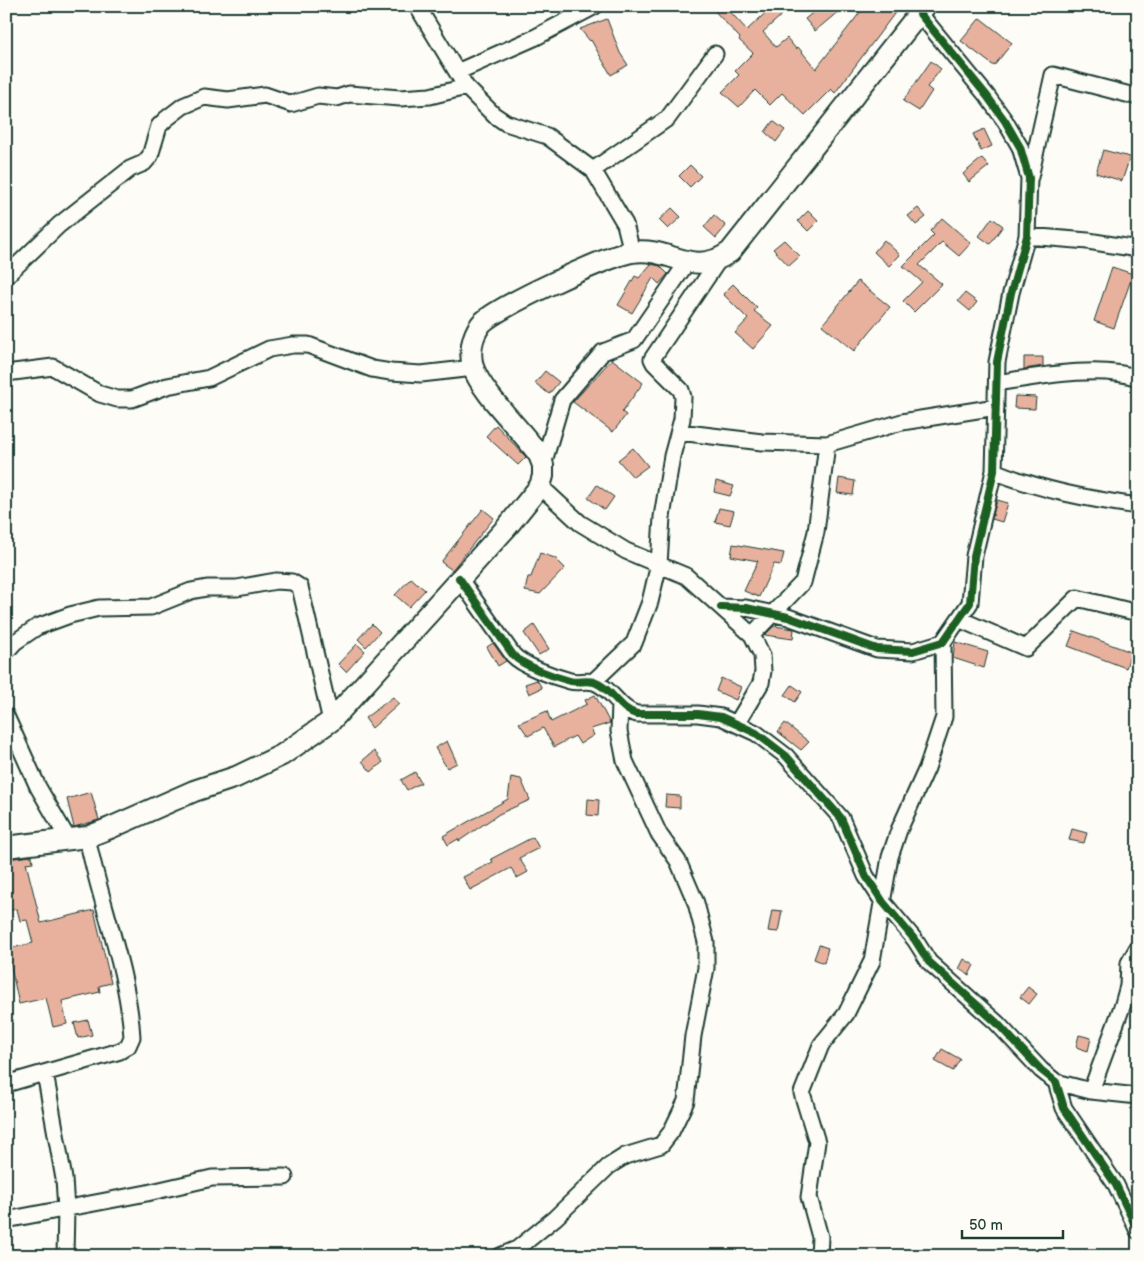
<svg xmlns="http://www.w3.org/2000/svg" width="1144" height="1262" font-family="'Balsamiq Sans',sans-serif">
	<rect width="100%" height="100%" fill="#fdfcf7"/>
	<filter id="ink" filterUnits="userSpaceOnUse"><feTurbulence type="fractalNoise" baseFrequency=".02" numOctaves="2"/><feDisplacementMap in="SourceGraphic" scale="10" xChannelSelector="R" yChannelSelector="G"/><feConvolveMatrix kernelMatrix="1 2 1 2 8 2 1 2 1" color-interpolation-filters="sRGB"/></filter>
	<g filter="url(#ink)">
		<!-- building -->
		<path fill="#e7b19d" stroke="#1f3d34" d="M710,6h15l22,24 26,-24h5l6,7 -21,19 13,15 11,-9 9,11 2,-2 18,22 49,-63h35l-65,87 -4,-4 -26,26 -23,-22 -12,12 -15,-15 -16,17 -17,-15 17,-17 -4,-4 18,-18 -14,-13 1,-2z
			M821,6h24l-30,25 -10,-12z
			M980,18l32,25 -18,23 -33,-25z
			M607,19l13,34 8,12 -17,10 -20,-35 -1,1 -10,-12z
			M931,61l10,8 -14,18 5,4 -13,20 -16,-10z
			M773,121l12,9 -9,12 -11,-10z
			M984,129l8,17 -11,5 -8,-17z
			M1103,150l27,7 -8,24 -26,-8z
			M982,158l7,8 -20,16 -6,-8z
			M690,165l11,11 -11,11 -11,-11z
			M672,208l9,9 -13,12 -9,-9z
			M918,208l8,9 -10,8 -8,-9z
			M808,211l10,10 -10,10 -10,-10z
			M714,215l12,11 -10,12 -12,-11z
			M942,218l29,25 -12,13 -17,-14 -23,23 23,19 -28,28 -11,-11 19,-19 -19,-16 31,-31 -4,-4z
			M992,218l11,8 -13,18 -11,-8z
			M784,240l16,16 -11,10 -16,-17z
			M884,240l16,15 -11,11 -15,-14z
			M651,264l9,2 8,8 -9,10 -6,-6 -21,35 -14,-8 17,-29 4,2z
			M1112,267l21,7 -19,54 -20,-7z
			M858,281l32,26 -36,44 -32,-26z
			M733,284l24,24 -3,3 19,15 -20,23 -18,-16 13,-14 -25,-25z
			M965,293l12,9 -7,9 -12,-10z
			M1024,357h19v9l-19,3z
			M612,359l31,24 -21,29 4,3 -13,17 -40,-30z
			M545,371l14,11 -10,12 -14,-11z
			M1015,396l21,1 -1,12 -21,-1z
			M496,425l30,32 -8,8 -32,-29z
			M633,448l15,18 -15,11 -15,-17z
			M839,478l16,3 -2,14 -16,-2z
			M716,481l18,5 -4,10 -16,-4z
			M597,485l17,12 -9,13 -17,-12z
			M997,500l11,3 -6,19 -10,-3z
			M719,508l15,3 -4,14 -15,-3z
			M483,509l11,9 -42,52 -11,-8z
			M733,544l51,9 -3,12 -7,-1 -15,33 -15,-6 14,-30 -27,-5z
			M540,553l15,5 10,10 -25,26 -15,-3 3,-14h3z
			M411,578l14,12 -16,17 -14,-12z
			M372,624l8,8 -14,15 -8,-8z
			M534,625l15,24 -10,6 -15,-22z
			M774,626l20,3 -1,10 -28,-4z
			M1074,631l57,21 -5,16 -58,-22z
			M955,642l33,10 -4,16 -31,-10z
			M493,643l13,18 -8,5 -11,-19z
			M357,644l8,7 -19,21 -8,-8z
			M721,678l20,9 -5,13 -20,-9z
			M537,680l5,8 -13,6 -4,-10z
			M792,685l10,7 -7,10 -10,-7z
			M595,695l15,28 -19,6 3,6 -14,9 -5,-8 -21,11 -11,-19 -15,8 -9,-13 28,-12 4,11 36,-18 -2,-4z
			M393,697l6,7 -27,24 -7,-10z
			M785,723l24,19 -8,8 -23,-18z
			M447,741l10,22 -10,5 -12,-20z
			M374,751l9,11 -12,10 -9,-11z
			M415,772l6,11 -14,7 -6,-10z
			M511,777l10,2 9,21 -31,14 -40,27 -1,-2 -10,6 -5,-9 65,-37z
			M91,792l8,28 -25,7 -7,-28z
			M666,795l14,1v12l-15,-1z
			M588,799l11,1 -1,16 -11,-1z
			M1072,829l15,4 -3,10 -15,-3z
			M533,837l6,11 -20,10 9,14 -11,6 -6,-10 -41,22 -7,-13 30,-15 -2,-3z
			M32,856l1,6 -7,1 15,60 53,-13 17,73 -12,3 1,6 -38,9 5,23 -14,3 -7,-29 -27,6 -12,-55 26,-6 -6,-23 -7,1 -3,-12 -11,2v-52z
			M772,910l10,1 -4,21 -10,-1z
			M819,945l9,3 -4,15 -10,-4z
			M964,959l10,6 -5,10 -10,-6z
			M1028,987l9,7 -8,10 -9,-7z
			M88,1020l4,15 -14,3 -4,-15z
			M1079,1035l12,3 -3,13 -12,-4z
			M942,1049l18,10 -7,12 -18,-10z"/>
		<g fill="none" stroke-linecap="round" stroke-linejoin="round">
			<!-- minor casing -->
			<g stroke="#1f3d34" stroke-width="19">
				<path id="minor" d="M417,6l49,81 28,28 12,8 41,13 46,34 32,54 7,28
					M457,72l77,-34 61,-32
					M593,170l75,-52 47,-64
					M1030,177l23,-102 85,22
					M1027,236l61,5 50,8
					M6,276l53,-51 71,-56 14,-6 6,-7 9,-30 7,-7 17,-13 21,-9 24,3 37,-5 26,9 27,-8 19,2 12,-4 51,4 30,-2 36,-9
					M6,373l47,-6 47,27 17,5h15l35,-13 42,-8 60,-29 24,-4h15l64,24 19,3 30,2 53,-6
					M997,383c39,-6 103,-19 141,-5
					M679,432l83,10 65,2 75,-22 94,-15
					M543,465l19,-65 41,-48 31,-12 54,-79
					M994,471c46,19 94,28 144,35
					M540,486l40,37 46,28 60,25 66,59 10,20 1,16 -2,12 -24,40
					M459,578l54,77c10,11 42,22 57,26 7,2 16,-1 24,1 18,6 25,28 43,32h61l23,3 35,16 30,23 55,62 25,58 17,26 32,38 14,22 68,61 44,47 15,12 8,26 52,77 22,46
					M721,607l25,1 42,9 89,32 36,2 30,-9 27,-39 4,-47 20,-85 3,-109 14,-69 16,-57 2,-58 -9,-31 -15,-26 -18,-25 -67,-82
					M959,619l67,29 51,-50 61,15
					M752,635l51,-53 13,-50 11,-88
					M6,652l9,-10 22,-15 33,-12 29,-7 52,-1 40,-16 16,-3h30l39,-7 16,1 8,5 31,134
					M593,682l41,-39 16,-41 9,-38 3,-47 10,-61 10,-37 1,-22 -2,-7 -27,-27 -2,-4 66,-98
					M6,716l32,71 30,52
					M45,1073l19,106 2,30 -1,47
					M1056,1082l35,9 47,5
					M6,1084l114,-33 8,-5 4,-9c-4,-68 -32,-134 -45,-200
					M1091,1091l32,-87 5,-18 1,-23 9,-16
					M6,1220l141,-27 65,-15 73,-1
					M500,1256l17,-7 38,-31 54,-52 16,-10 36,-11 10,-13 15,-31 7,-65 13,-68v-26l-10,-39 -18,-42 -19,-27 -34,-73 -6,-30 1,-27
					M819,1256l1,-19 -11,-40 8,-55 -15,-49 19,-48 25,-31 26,-53 18,-104 9,-27 28,-62 17,-51 -1,-75"/>
			</g>
			<!-- secondary casing -->
			<g stroke="#1f3d34" stroke-width="24">
				<path id="secondary" d="M6,847l81,-10 23,-9 84,-37 42,-14 46,-22 49,-34 176,-194 33,-41 3,-10v-11l-4,-10c-17,-25 -57,-61 -66,-88 -4,-15 -1,-31 8,-43 13,-16 128,-69 151,-72 39,-6 60,27 98,0l195,-246"/>
			</g>
			<!-- minor -->
			<use href="#minor" stroke="#fdfcf7" stroke-width="15"/>
			<!-- secondary -->
			<use href="#secondary" stroke="#fdfcf7" stroke-width="20"/>
			<!-- cycleway casing -->
			<g stroke="#fdfcf7" stroke-width="11">
				<path id="cycleway" d="M459,578l54,77c10,11 42,22 57,26 7,2 16,-1 24,1 18,6 25,28 43,32h61l23,3 35,16 30,23 55,62 25,58 17,26 32,38 14,22 68,61 44,47 15,12 8,26 52,77 22,46
					M721,607l25,1 42,9 89,32 36,2 30,-9 27,-39 4,-47 20,-85 3,-109 14,-69 16,-57 2,-58 -9,-31 -15,-26 -18,-25 -67,-82"/>
			</g>
			<!-- cycleway -->
			<use href="#cycleway" stroke="#1b5e20" stroke-width="8"/>
		</g>
	</g>
	<!-- margin -->
	<rect width="1144" height="1262" fill="none" stroke="#fdfcf7" stroke-width="25"/>
	<rect x="12" y="12" width="1119" height="1237" fill="none" stroke="#1f3d34" stroke-width="2" filter="url(#ink)"/>
	<!-- scale -->
	<path d="M962 1230v8h101v-8" fill="none" stroke="#1f3d34" stroke-width="2.5"/>
	<text x="969" y="1230" font-size="15" fill="#1f3d34" stroke="#fdfcf7" stroke-width="4" paint-order="stroke">50 m</text>
</svg>
